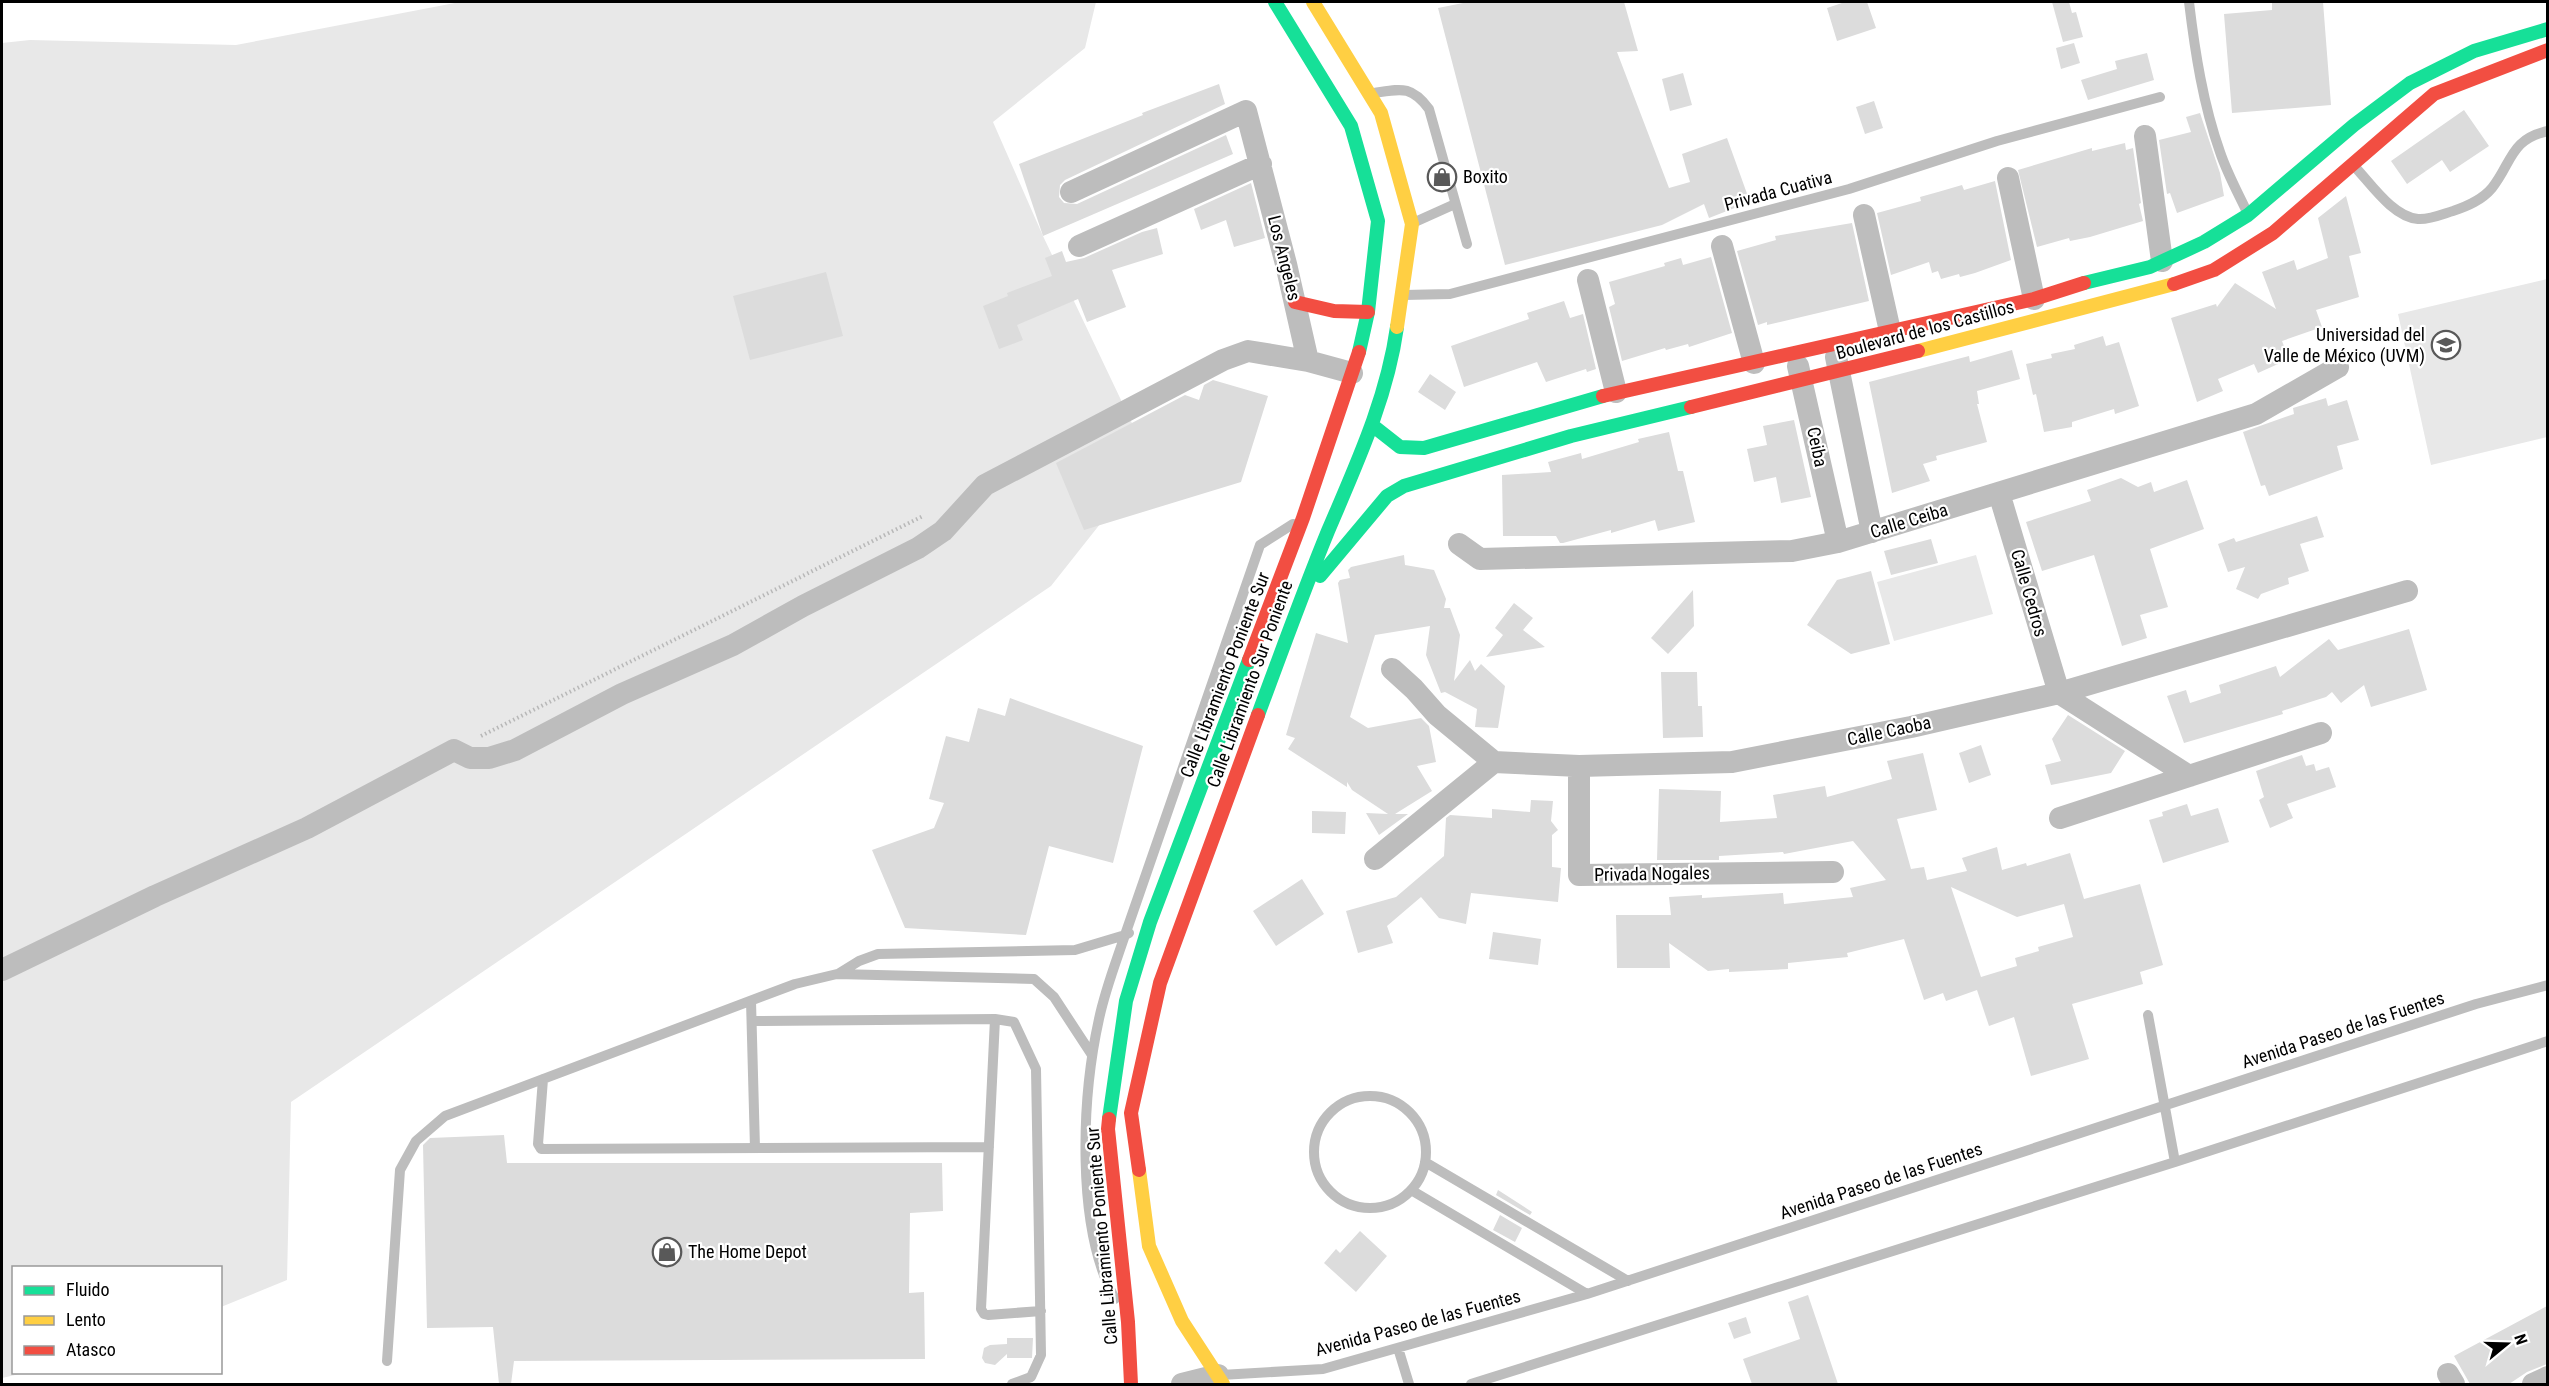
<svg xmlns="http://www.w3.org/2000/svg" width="2549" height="1386" font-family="'Roboto Condensed',sans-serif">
	<rect width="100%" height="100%" fill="#fff"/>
	<!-- green -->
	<path fill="#e8e8e8" d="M460,2h636l-11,46 -92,74 50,114 107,225 -99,125 -760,516 -4,178 -66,27 -1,-39h-206v104l10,1 -22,5v-1335l28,-3 206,5z
		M2547,279v158l-116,28 -33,-151z
		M1976,555l17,59 -99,27 -17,-59z"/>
	<!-- building -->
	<path fill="#dcdcdc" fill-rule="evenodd" d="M1468,2h156l14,49 -21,1 52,136 21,-6 -8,-28 45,-16 23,64 -41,16 -5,-14 -42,21 -157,40 -67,-257z
		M1845,2h22l9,26 -39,13 -10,-33z
		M2052,2h17l3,11 4,-1 7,25 -20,5z
		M2272,2h51l8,103 -99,8 -8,-99 48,-4z
		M2074,43l6,20 -19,6 -5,-21z
		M2147,53l7,27 -66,20 -7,-20 36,-11 -2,-8z
		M1683,73l9,32 -22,6 -8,-32z
		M1219,84l6,20 -160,76 -5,5 -1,12 5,6 13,1 149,-69 7,19 -190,82 -24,-72 124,-49 -1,-2z
		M1874,101l9,27 -18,6 -9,-27z
		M2464,110l25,36 -39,26 -8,-12 -35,24 -16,-23z
		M2200,113l20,60 4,23 -47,17 -7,-20 -3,1 -8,-54 32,-8 -5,-15z
		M2125,143l1,7 7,-2 8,55 -2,1 4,17 -53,16 -20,4 -1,-3 -32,9 -19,-77 74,-22v3z
		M1995,181l16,79 -36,13 -15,4 -1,-3 -18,5 -3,-8 -6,2 -3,-11 -38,13 -14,-62 44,-12 -1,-4 18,-5 24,-7 2,5z
		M1251,183l14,55 -31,9 -8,-27 -25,10 -7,-21z
		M2346,196l15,57 -12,3 10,41 -43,13 6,17 -40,14 7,18 -31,14 -4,-9 -36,15 5,12 -26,11 -26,-84 45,-14 1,3 18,-24 41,26 -14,-37 32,-12 3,10 31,-12 -10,-40z
		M1852,223l17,78 -102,24v-3l-9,3 -21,-74 39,-11 -1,-4z
		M1157,228l6,26 -51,16 14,37 -39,15 -9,-23 -61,26 6,15 -24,9 -16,-43 25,-10 -1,-3 45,-17 -7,-18 17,-7 4,11 18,-4 58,-26z
		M1711,257l21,76 -43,14 -1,-3 -22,6 -1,-2 -43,13 -13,-54 6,-3 -6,-22 56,-16 -1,-3 17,-5 2,7z
		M826,272l17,64 -93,24 -17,-64z
		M1564,301l6,17 13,-4 13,55 -9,3 -1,-3 -40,13 -9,-20 -73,25 -13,-41 78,-27 -2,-6z
		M2103,336l3,10 13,-4 20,64 -24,8 -1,-5 -42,13v5l-28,5 -8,-38 -3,1 -7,-31 26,-6 -1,-4 24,-5 -1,-4z
		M2012,350l8,29 -43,12 2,13h-2l10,38 -51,14 1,4 -14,4 7,17 -38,12 -23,-111 100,-26 1,6z
		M1430,374l26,18 -11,18 -27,-18z
		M1213,380l55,16 -27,86 -157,48 -28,-67 129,-68 14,5 5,-15z
		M2326,398l2,8 19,-6 12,40 -22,6 6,23 -74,27 -4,-11 -4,1 -18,-54 51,-18 -1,-6z
		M1794,420l17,77 -30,6 -5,-26 -22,5 -7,-33 20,-4 -4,-19z
		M1669,432l9,39h5l12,51 -37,9 -3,-11 -44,13v-3l-48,13h-3l-4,-7h-53l-1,-61 49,-3 -3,-10 33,-9 1,6 57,-17 -1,-3z
		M2121,478l17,9 13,-5 3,10 33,-12 17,49 -54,20 18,58 -28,8 7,23 -25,8 -28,-91 -52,16 -16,-49 65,-21 -4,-11z
		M2317,516l7,21 -24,7 9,27 -21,7 1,6 -28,10 -3,5 -22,-10 9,-22 -17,5 -10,-28 16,-6 2,4z
		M1931,539l7,24 -47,12 -7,-24z
		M1404,555l1,10 29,5 12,29 -2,9h6l10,27 -6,46 16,-21 5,11 6,-7 24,22 -7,42 -23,-1 2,-18 -32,-17 -4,1 -15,-38 4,-29 -55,9 -25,82 18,11 53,-10 8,8 7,36 -19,4 15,25 -37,23h13l-29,21 -13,-22 22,1 -36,-24 -5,-8v5l-59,-38 7,-11 -9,-3 30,-102 32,10 -10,-60 2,-3 10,-2 -2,-8 3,-3z
		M1871,571l19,73 -39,10 -44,-29 30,-45z
		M1693,590l1,36 -26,28 -17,-16z
		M1514,603l19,15 -10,12 22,17 -59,10 17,-22 -8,-7z
		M2409,629l18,61 -56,17 -7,-22 -23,18 -9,-11 -6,5 -44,14 1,3 -99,29 -17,-47 19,-6 4,13 31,-10 -2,-8 57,-19 4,11 49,-38 9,11z
		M1661,672h36l1,34h4l1,31 -40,1z
		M1010,698l133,48 -30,117 -64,-17 -23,89 -121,-7 -33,-78 62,-22 10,-25 -15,-4 17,-63 23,6 9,-34 27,8z
		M2068,715l57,36 -14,22 -60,12 -6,-20 16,-4 -9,-22z
		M1981,745l10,30 -22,8 -10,-30z
		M1923,753l14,57 -40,9 14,50 13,-2 3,13 40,-9 -5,-13 35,-11 5,23 24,-7 1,3 43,-13 14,46 56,-15 23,81 -23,7 3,12 -71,20 17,55 -58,17 -17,-59 -25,9 -12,-36 -31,11 -3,-8 -19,7 -20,-61 -57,14 1,4 -60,6v6l-59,3v-3l-21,2 -39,-28 1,25h-53l-1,-53h55l-2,-18 33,-2v3l81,-5 1,11 69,-7 -3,-9 36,-8 -33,-39 -69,13 -1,-2 -64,4v4h-62l2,-71 62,2 -1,31 57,-4 -4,-23 52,-9 2,11 65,-18 -5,-18zM1951,887l66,30 47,-13 9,33 -35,10 1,4 -24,7 2,8 -36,11z
		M2302,755l4,11 8,-2 2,7 13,-4 7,20 -49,17 6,14 -23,10 -11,-28 5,-3 -8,-26z
		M1531,800l22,1 -2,20 7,9 -6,5v32l9,1 -3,34 -87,-9 -5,31 -27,-6 -18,-21 -34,29 6,17 -35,10 -12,-42 50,-14 48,-41 2,-38 4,-3 42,3v-9l38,3z
		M2187,804l4,12 27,-8 11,34 -66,21 -14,-43 14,-4 -1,-4z
		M1312,811l34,1 -1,22 -33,-1z
		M1302,879l22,35 -48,32 -23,-35z
		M1493,932l48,7 -3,26 -49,-6z
		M504,1135l3,28h435l1,48 -33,2 -1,80 15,-1 1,67 -411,2 -3,23h-12l-6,-57 -66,1 -4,-183 7,-7z
		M1498,1190l34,22 -2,3 -34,-20z
		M1500,1215l22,13 -7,14 -22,-12z
		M1360,1231l27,25 -31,36 -32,-29 12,-14 4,4z
		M1808,1295l30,89h-86l-9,-25 57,-20 -12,-37z
		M2547,1306v58l-20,8 -18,12h-39l-16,-28z
		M1746,1317l5,16 -17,6 -6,-16z
		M1007,1338h26l-1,20h-25v-4l-12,11 -10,-2 -3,-5 2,-10 6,-3 17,-1z"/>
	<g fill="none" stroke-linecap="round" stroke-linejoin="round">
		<!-- path -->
		<path stroke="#b8b8b8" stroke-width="4" stroke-dasharray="1.5 3" stroke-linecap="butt" d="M481,736l442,-220"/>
		<!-- lane -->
		<path stroke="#bdbdbd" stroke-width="10" d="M2189,2c6,50 14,102 31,150 7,21 18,41 27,60
			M1374,93c27,-4 37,-8 55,16l38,135
			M2355,167c16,17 38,50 63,52 11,1 25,-5 35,-8 15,-5 29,-11 39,-23 20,-25 18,-49 56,-57
			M1415,222l40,-18
			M1404,295l46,-1 399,-105 148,-48 163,-44
			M838,974l21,-13 19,-7 197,-4 50,-15 135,-390 33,-21
			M751,1001l4,147
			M2148,1015l27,147
			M995,1019l-14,290 3,5 4,1 53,-4
			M752,1021l243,-2 19,3 22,47 5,286 -10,22 -19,7
			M543,1079l-5,65 3,5 448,-2
			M1314 1152a56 56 0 1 1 112 0a56 56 0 1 1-112 0Z
			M1425,1162l203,119
			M1411,1190l176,104
			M1115,1299c-40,-71 -33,-203 -16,-280 6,-29 17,-57 26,-84l4,-2
			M1398,1348l11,36
			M387,1361l13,-191 16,-29 29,-25 350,-132 42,-10 197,5 20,18 38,58
			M1221,1375l102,-6 264,-75 889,-290 72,-19
			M1471,1384l704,-222 373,-121"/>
		<!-- street -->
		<path stroke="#bdbdbd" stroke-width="22" d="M2145,136l17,125
			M2008,178l26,121
			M1071,192l175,-81 40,153 22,97
			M1864,215l26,116
			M1079,246l182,-82
			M1722,246l32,117
			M1588,280l28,112
			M1836,357l36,175
			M1798,366l40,176
			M1999,493l60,200 130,83
			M1459,544l21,15 312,-8 46,-9 418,-128 82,-47
			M1392,669l22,20 23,26 57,47 85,4 153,-4 179,-35 148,-34 348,-102
			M1579,766v109l254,-3
			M2060,818l261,-85
			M1375,859l119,-97
			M2,970l153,-74 152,-68 147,-78 16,8h19l26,-8 107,-56 111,-49 70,-39 115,-58 25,-17 42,-46 238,-125 25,-9 60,10 44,12
			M2448,1374l6,10
			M1182,1384l36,-9
			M2533,1384l15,-7"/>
		<!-- fast -->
		<path stroke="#16e098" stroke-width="14" d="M1275,2l76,124 27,95 -10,91 -9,40
			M2084,283l66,-16 54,-25 44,-27 106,-90 56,-42 64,-32 74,-22
			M1372,425l28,22 24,1 179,-52
			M1320,576l67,-80 17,-10 167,-50 120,-29
			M1258,715c23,-62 45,-123 70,-184 28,-66 59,-132 69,-204
			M1109,1119l17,-118 24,-79 99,-262"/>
		<!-- slow -->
		<path stroke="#ffcf43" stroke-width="14" d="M1313,2l68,111 31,111 -15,103
			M1918,351l256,-67
			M1139,1170l10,76 33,75 41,63"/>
		<!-- jam -->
		<path stroke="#f24e42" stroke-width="14" d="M2174,284l40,-14 59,-37 161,-139 114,-44
			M1295,302l39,9 34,1
			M1603,396l431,-97 50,-16
			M1691,407l227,-56
			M1249,660l54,-142 56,-166
			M1109,1119l-1,10 20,193 3,62
			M1139,1170l-8,-57 29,-130 98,-268"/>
	</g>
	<!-- icons -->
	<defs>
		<g id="shop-ring" transform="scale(1.5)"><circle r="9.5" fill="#fff" stroke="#595959" stroke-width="1.5"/><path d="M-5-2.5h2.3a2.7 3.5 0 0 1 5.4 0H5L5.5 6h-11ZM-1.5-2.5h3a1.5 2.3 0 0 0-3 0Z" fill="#595959"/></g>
		<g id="school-ring" transform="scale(1.5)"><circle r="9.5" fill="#fff" stroke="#595959" stroke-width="1.5"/><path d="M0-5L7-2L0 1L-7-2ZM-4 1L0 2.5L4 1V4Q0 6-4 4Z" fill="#595959"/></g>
	</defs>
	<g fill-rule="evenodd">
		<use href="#shop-ring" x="1442" y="177"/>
		<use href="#school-ring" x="2446" y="345"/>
		<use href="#shop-ring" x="667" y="1252"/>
	</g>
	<g text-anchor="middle" stroke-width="4.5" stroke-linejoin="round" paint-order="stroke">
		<!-- poi labels -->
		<g font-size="18" fill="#000" stroke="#fff" text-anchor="start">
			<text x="1463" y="183">Boxito</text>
			<text x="2425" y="341" text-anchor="end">Universidad del<tspan x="2425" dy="21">Valle de México (UVM)</tspan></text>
			<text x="688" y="1258">The Home Depot</text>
		</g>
		<!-- street labels -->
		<g font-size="18" fill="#000" stroke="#fff">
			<text transform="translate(1778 191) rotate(-15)" y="6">Privada Cuativa</text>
			<text transform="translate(1284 258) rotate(76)" y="6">Los Angeles</text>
			<text transform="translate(1925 330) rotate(-15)" y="6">Boulevard de los Castillos</text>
			<text transform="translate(1817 447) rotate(78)" y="6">Ceiba</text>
			<text transform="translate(1909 521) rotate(-17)" y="6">Calle Ceiba</text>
			<text transform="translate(2029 593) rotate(74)" y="6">Calle Cedros</text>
			<text transform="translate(1225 675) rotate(-69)" y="6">Calle Libramiento Poniente Sur</text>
			<text transform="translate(1250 684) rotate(-70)" y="6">Calle Libramiento Sur Poniente</text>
			<text transform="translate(1889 731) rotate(-12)" y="6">Calle Caoba</text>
			<text transform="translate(1652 874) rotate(-1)" y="6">Privada Nogales</text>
			<text transform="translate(2343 1030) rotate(-18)" y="6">Avenida Paseo de las Fuentes</text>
			<text transform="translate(1881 1181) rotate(-18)" y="6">Avenida Paseo de las Fuentes</text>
			<text transform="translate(1102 1236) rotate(-95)" y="6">Calle Libramiento Poniente Sur</text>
			<text transform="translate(1418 1323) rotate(-15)" y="6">Avenida Paseo de las Fuentes</text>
		</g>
	</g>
	<!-- border -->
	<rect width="2549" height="1386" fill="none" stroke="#000000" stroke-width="6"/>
	<!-- legend -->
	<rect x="12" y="1266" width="210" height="108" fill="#ffffff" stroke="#999999" stroke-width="1.5"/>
	<rect x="24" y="1286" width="30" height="9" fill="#16e098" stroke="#999999" stroke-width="1.5"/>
	<text x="66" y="1296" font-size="18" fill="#000000">Fluido</text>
	<rect x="24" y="1316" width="30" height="9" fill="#ffcf43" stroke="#999999" stroke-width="1.5"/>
	<text x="66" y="1326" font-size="18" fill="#000000">Lento</text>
	<rect x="24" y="1346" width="30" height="9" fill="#f24e42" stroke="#999999" stroke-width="1.5"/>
	<text x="66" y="1356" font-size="18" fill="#000000">Atasco</text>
	<!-- north arrow -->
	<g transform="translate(2507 1344) rotate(71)" stroke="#ffffff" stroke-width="4.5" paint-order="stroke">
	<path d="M0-4.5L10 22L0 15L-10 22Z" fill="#000000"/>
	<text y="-9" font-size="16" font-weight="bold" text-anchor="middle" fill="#000000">N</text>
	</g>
</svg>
